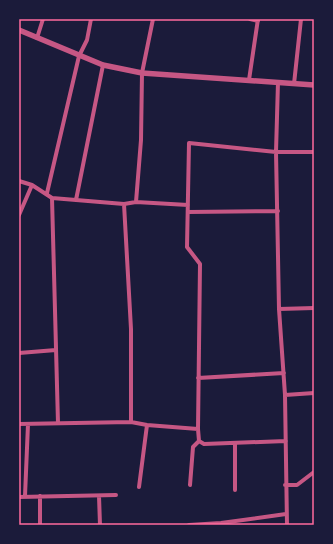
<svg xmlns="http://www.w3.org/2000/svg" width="333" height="544" font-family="Karla,sans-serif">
	<rect width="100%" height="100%" fill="#1b1b3a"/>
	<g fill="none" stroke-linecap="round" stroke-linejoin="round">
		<!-- minor -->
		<path stroke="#c65784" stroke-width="4" d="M250,19l8,2
			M37,38l6,-19
			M249,80l9,-61
			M278,82l-2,70 3,157 6,86 2,130
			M294,84l7,-65
			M19,181l13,4 20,13 72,6 12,-2 52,3
			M47,193l32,-137 8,-16 4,-21
			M52,198l6,225
			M76,200l27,-135
			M136,202l5,-62 1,-67 11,-54
			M124,204l7,125v93
			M188,212l90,-1
			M19,215l13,-30
			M279,309l35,-1
			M19,353l37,-3
			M198,378l86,-5
			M285,395l29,-2
			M19,424l112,-2 16,3 51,4 1,12
			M198,429l2,-165 -13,-17 2,-104 87,9h38
			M199,441l5,3 82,-3
			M190,485l3,-38 6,-6
			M285,485h12l17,-13
			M139,487l8,-62
			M235,490v-47
			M25,496l3,-72
			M99,496l1,29
			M19,497l97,-2
			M40,525v-29
			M189,525l32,-2 65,-9"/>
		<!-- tertiary -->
		<path stroke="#c65784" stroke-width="5.5" d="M19,30l84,35 39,8 172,12"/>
	</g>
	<!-- border -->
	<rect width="333" height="544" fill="none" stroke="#1b1b3a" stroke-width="40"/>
	<rect x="20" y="20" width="293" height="504" fill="none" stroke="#ff6b9d" stroke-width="1.5"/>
</svg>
